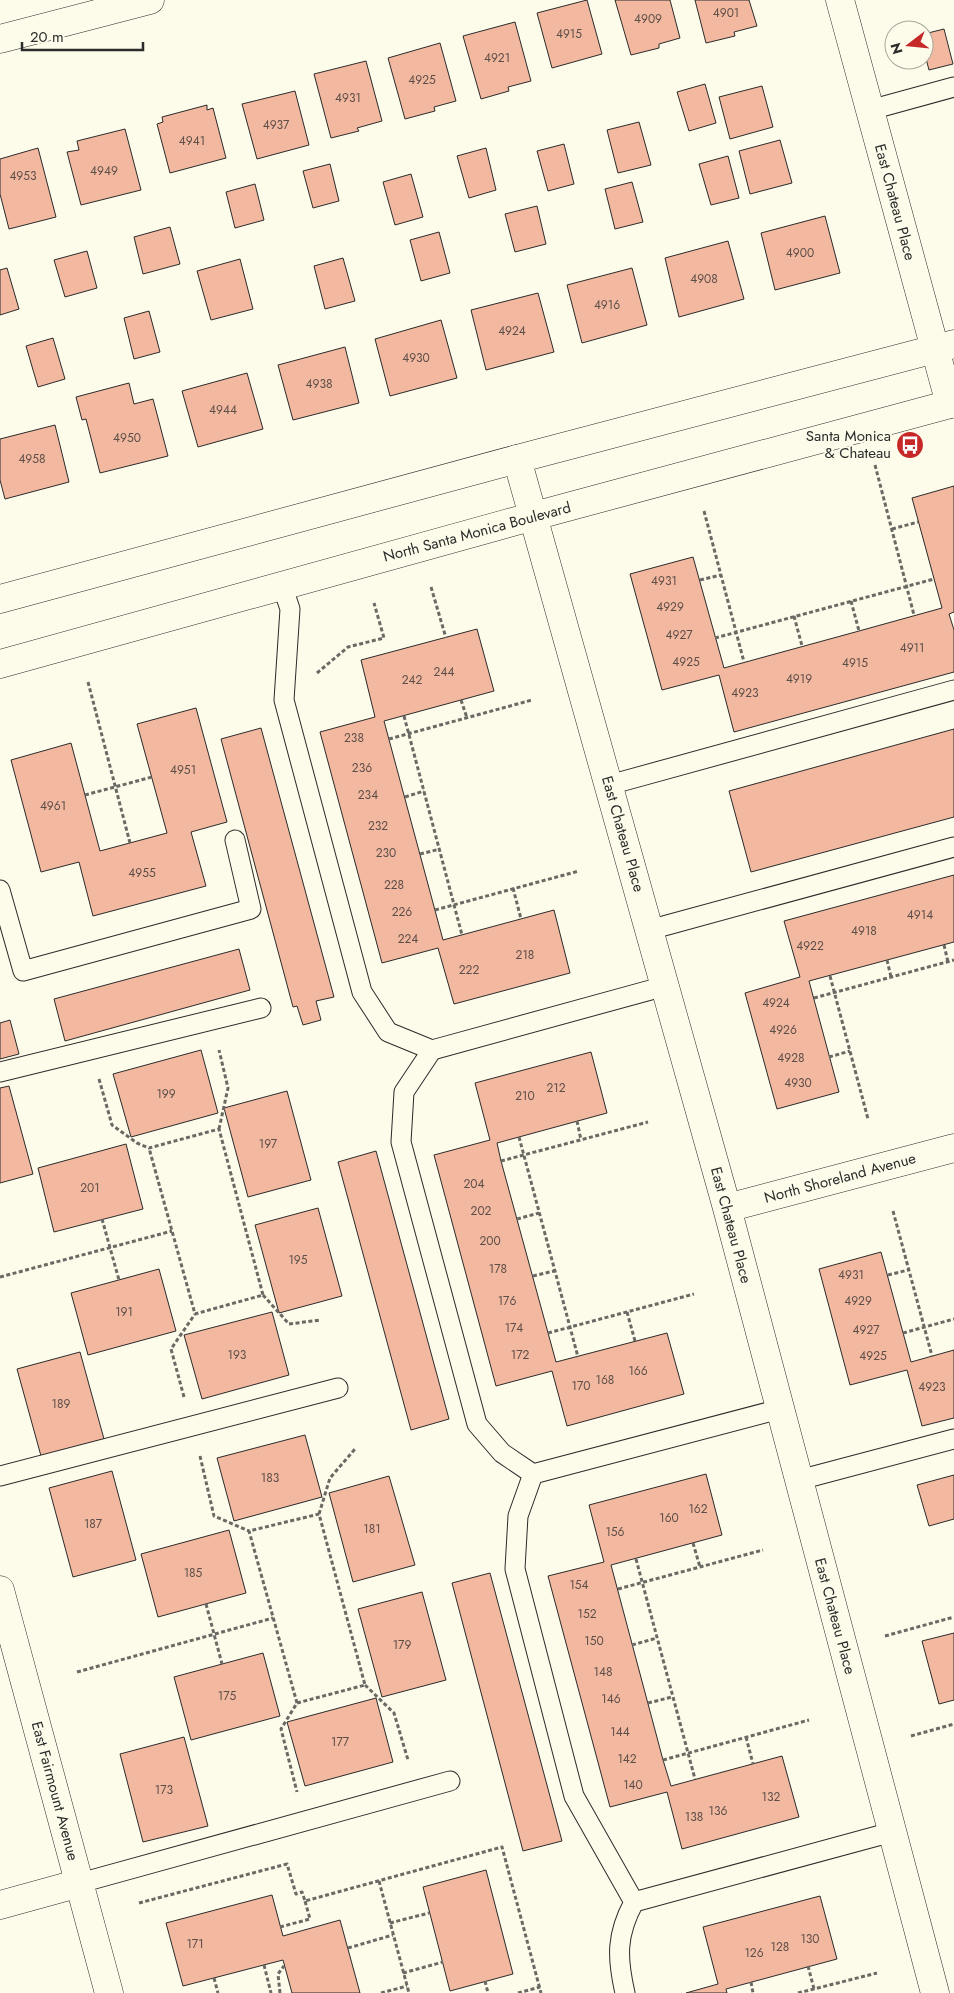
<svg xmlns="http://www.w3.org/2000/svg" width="954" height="1993" font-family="Jost,sans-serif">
	<rect width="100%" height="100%" fill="#fdfbea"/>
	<!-- building -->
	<path fill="#f2b8a0" stroke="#2b2b2b" d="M587,0l15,54 -50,14 -15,-55z
		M615,0h55l10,38 -21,6v4l-28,7z
		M695,0h54l8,26 -23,6 1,4 -29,7z
		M515,22l16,59 -23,6 1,4 -28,8 -18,-63z
		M944,29l9,35 -24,6 -5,-19v-17z
		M440,43l16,58 -22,6 1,4 -30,8 -17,-61z
		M366,61l16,60 -25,7 2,3 -28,7 -17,-64z
		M705,84l11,39 -27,8 -12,-39z
		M762,86l11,41 -43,12 -11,-42z
		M295,91l14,54 -52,14 -15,-55z
		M207,105v5l6,-2 13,50 -56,15 -13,-49 6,-2 -1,-5z
		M639,122l12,43 -33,8 -11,-43z
		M125,129l16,61 -60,15 -14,-53 12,-2 -2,-9z
		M780,140l12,43 -42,11 -11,-43z
		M564,144l10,40 -26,7 -11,-40z
		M38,148l18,69 -47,12 -9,-35v-35z
		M486,148l10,42 -27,8 -12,-42z
		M728,156l11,42 -28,7 -12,-41z
		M330,164l9,37 -26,7 -10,-37z
		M411,174l12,43 -28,8 -12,-43z
		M632,182l11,40 -28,7 -10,-40z
		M255,184l9,36 -29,8 -9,-36z
		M537,206l9,38 -31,8 -10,-38z
		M825,216l15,57 -65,17 -14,-57z
		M170,227l10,37 -37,10 -9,-37z
		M439,232l11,41 -29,8 -11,-41z
		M728,241l16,58 -65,18 -14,-59z
		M87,251l10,37 -32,9 -11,-37z
		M343,258l12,43 -30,8 -11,-43z
		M240,259l13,50 -42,11 -14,-49z
		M7,268l12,41 -19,6v-45z
		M632,268l15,57 -65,18 -15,-58z
		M538,293l16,59 -68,18 -15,-60z
		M149,311l11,41 -26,7 -10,-41z
		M441,320l16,58 -67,18 -15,-57z
		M53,338l12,41 -27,8 -12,-41z
		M345,347l14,56 -66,17 -15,-55z
		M247,373l16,56 -65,18 -16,-56z
		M129,383l5,21 19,-5 15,57 -68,17 -14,-54 -4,1 -6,-23z
		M55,425l14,57 -64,17 -5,-19v-41z
		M954,486v126l-5,2 5,16v42l-220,60 -15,-57 -57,15 -32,-116 63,-17 31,111 135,-37 83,-23 -30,-110z
		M477,629l17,62 -110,30 59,219 111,-30 16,63 -116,31 -16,-56 -56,15 -62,-231 55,-15 -14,-57z
		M196,708l31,114 -36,10 15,54 -113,30 -14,-54 -38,10 -30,-112 60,-17 29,108 67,-18 -30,-109z
		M261,728l73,269 -18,4 5,19 -18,5 -6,-19 -4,1 -72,-268z
		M954,729v88l-203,55 -22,-81z
		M954,875v67l-145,39 30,111 -62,17 -32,-116 55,-16 -16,-56z
		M239,949l11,41 -185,51 -11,-42z
		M10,1020l9,34 -19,5v-36z
		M201,1050l17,63 -87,24 -18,-63z
		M591,1052l16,61 -110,30 4,18 55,201 111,-29 17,61 -117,32 -15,-55 -56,15 -62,-231 56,-15 -15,-57z
		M9,1086l24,88 -33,9v-95z
		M287,1091l24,89 -63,17 -24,-89z
		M126,1144l17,65 -89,23 -16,-64z
		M376,1151l73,268 -38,11 -73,-268z
		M318,1208l24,88 -63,17 -24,-88z
		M881,1252l30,110 43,-12v68l-32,8 -15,-56 -57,15 -31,-116z
		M159,1269l17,62 -88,24 -17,-62z
		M272,1312l17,63 -87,24 -18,-64z
		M80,1352l24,87 -63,17 -24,-87z
		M305,1435l17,62 -88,24 -17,-63z
		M112,1471l24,89 -63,17 -24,-89z
		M706,1474l16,61 -111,30 52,195 8,26 111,-30 17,61 -117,32 -15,-57 -57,15 -62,-231 56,-14 -15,-57z
		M954,1475v44l-25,7 -12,-41z
		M389,1476l26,89 -62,17 -24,-89z
		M229,1530l17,63 -88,24 -17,-63z
		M490,1573l72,268 -39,10 -71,-268z
		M422,1592l24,88 -64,17 -24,-88z
		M954,1633v67l-15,4 -17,-63z
		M263,1653l17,63 -89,24 -17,-63z
		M376,1698l17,64 -88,24 -18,-64z
		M184,1737l24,89 -65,16 -23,-88z
		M486,1870l27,104 -63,17 -27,-104z
		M272,1895l11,41 57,-16 20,73h-68l-9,-33 -100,26 -17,-63z
		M820,1896l17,63 -111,30 1,4h-41l32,-9 -15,-57z"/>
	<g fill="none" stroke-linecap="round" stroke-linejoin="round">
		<!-- service casing -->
		<g stroke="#2b2b2b" stroke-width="21">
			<path id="service" d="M870,110l84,-23
				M282,585l8,24 -6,91 78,292 26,40 44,18 -28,42 -3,50 76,282 25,29 31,21 -15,42 -3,53 59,227 60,106c-18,33 -17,56 -9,91
				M609,785l345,-95
				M0,890l23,81 228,-62 -16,-69
				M649,930l305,-83
				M432,1050l233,-64
				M0,1072l261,-64
				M533,1474l247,-65
				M0,1476l338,-88
				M799,1480l155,-41
				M80,1883l370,-102
				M634,1902l258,-70"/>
		</g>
		<!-- minor casing -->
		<g stroke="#2b2b2b" stroke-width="29">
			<path id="minor" d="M840,0l110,404
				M0,39l150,-39
				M517,459l210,749 208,785
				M727,1208l227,-60
				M0,1590l109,403
				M0,1905l80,-22"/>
		</g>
		<!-- tertiary casing -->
		<g stroke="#2b2b2b" stroke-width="29">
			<path id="tertiary" d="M0,599l517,-140 437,-115
				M0,664l534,-148 420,-113"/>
		</g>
		<!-- path -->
		<path stroke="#6a6964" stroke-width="3" stroke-dasharray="4 2.5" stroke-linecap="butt" d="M875,465l39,150
			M704,511l40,151
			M892,529l26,-7
			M700,580l21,-5
			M431,587l15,51
			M851,601l8,30
			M794,616l8,30
			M715,638l219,-59
			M317,673l31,-26 36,-9 -10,-35
			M88,682l42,161
			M461,700l6,18
			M404,716l58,219
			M389,739l143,-39
			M85,795l67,-18
			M405,797l19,-6
			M420,854l20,-5
			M513,888l8,31
			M435,910l144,-39
			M944,945l4,17
			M887,960l4,17
			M830,976l38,143
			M814,998l140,-38
			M829,1057l21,-6
			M99,1079l13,46 25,18 12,5 70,-19 44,166 -68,19 -46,-166
			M577,1121l4,19
			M219,1129l9,-41 -9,-38
			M519,1137l59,220
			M501,1161l147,-39
			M893,1211l39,145
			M102,1219l17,61
			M517,1219l22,-6
			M888,1275l20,-5
			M533,1276l21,-5
			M0,1277l172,-46
			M263,1295l26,29 31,-4
			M627,1312l8,29
			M548,1333l146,-39
			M903,1333l51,-14
			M184,1397l-13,-48 24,-35
			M200,1456l14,60 35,15
			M319,1514l11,-36 25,-29
			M693,1543l7,24
			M636,1559l59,220
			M618,1589l145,-39
			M206,1604l16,60
			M885,1636l69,-19
			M632,1645l25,-7
			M77,1672l196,-54
			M365,1685l29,28 14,47
			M297,1703l-48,-172 70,-17 46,171 -68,18 -16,26 16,63
			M648,1703l24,-6
			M911,1736l43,-12
			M746,1737l7,27
			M663,1760l146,-40
			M379,1881l30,112
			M139,1903l148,-39 9,30 6,-2 3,9 197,-54 39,146
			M390,1923l39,-10
			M280,1927l30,-8 -5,-18
			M348,1948l45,-13
			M264,1965l7,28
			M808,1966l6,23
			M403,1973l40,-11
			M214,1978l4,15
			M485,1981l3,12
			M751,1982l2,11
			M280,1993l-2,-19 6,-8
			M381,1993l26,-7
			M518,1993l22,-6
			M798,1993l79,-20"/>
		<!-- service -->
		<use href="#service" stroke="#fdfbea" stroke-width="19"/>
		<!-- minor -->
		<use href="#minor" stroke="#fdfbea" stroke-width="28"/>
		<!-- tertiary -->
		<use href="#tertiary" stroke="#fdfbea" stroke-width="28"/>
	</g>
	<!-- icons -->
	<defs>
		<g id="bus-disc" transform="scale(1.4375)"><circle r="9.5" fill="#c62828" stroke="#fdfbea"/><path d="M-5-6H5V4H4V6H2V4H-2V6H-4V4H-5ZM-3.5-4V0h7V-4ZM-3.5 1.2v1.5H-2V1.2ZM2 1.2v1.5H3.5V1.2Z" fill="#fff"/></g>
	</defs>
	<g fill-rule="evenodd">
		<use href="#bus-disc" x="910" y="445"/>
	</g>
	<g text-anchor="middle" stroke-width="4" stroke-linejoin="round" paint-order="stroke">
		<!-- number labels -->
		<g font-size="12" fill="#5d4e48">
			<text x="726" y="17">4901</text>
			<text x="648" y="23">4909</text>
			<text x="569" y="38">4915</text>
			<text x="497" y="62">4921</text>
			<text x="422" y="84">4925</text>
			<text x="348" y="102">4931</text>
			<text x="276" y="129">4937</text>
			<text x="192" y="145">4941</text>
			<text x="104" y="175">4949</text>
			<text x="23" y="180">4953</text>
			<text x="800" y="257">4900</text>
			<text x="704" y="283">4908</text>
			<text x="607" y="309">4916</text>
			<text x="512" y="335">4924</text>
			<text x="416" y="362">4930</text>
			<text x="319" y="388">4938</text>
			<text x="223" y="414">4944</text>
			<text x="127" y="442">4950</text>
			<text x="32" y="463">4958</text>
			<text x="664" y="585">4931</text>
			<text x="670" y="611">4929</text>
			<text x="679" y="639">4927</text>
			<text x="912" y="652">4911</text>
			<text x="686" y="666">4925</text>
			<text x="855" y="667">4915</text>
			<text x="444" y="676">244</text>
			<text x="799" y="683">4919</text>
			<text x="412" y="684">242</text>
			<text x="745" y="697">4923</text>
			<text x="354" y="742">238</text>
			<text x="362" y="772">236</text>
			<text x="183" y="774">4951</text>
			<text x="368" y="799">234</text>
			<text x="53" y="810">4961</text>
			<text x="378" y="830">232</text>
			<text x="386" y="857">230</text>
			<text x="142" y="877">4955</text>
			<text x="394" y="889">228</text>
			<text x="402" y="916">226</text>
			<text x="920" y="919">4914</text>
			<text x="864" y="935">4918</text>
			<text x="408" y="943">224</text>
			<text x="810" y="950">4922</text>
			<text x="525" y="959">218</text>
			<text x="469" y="974">222</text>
			<text x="776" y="1007">4924</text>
			<text x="783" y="1034">4926</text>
			<text x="791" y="1062">4928</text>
			<text x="798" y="1087">4930</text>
			<text x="556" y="1092">212</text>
			<text x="166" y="1098">199</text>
			<text x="525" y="1100">210</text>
			<text x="268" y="1148">197</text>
			<text x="474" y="1188">204</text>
			<text x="90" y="1192">201</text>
			<text x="481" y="1215">202</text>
			<text x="490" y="1245">200</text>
			<text x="298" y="1264">195</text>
			<text x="498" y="1273">178</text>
			<text x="851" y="1279">4931</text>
			<text x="507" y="1305">176</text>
			<text x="858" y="1305">4929</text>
			<text x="124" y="1316">191</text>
			<text x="514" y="1332">174</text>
			<text x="866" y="1334">4927</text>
			<text x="237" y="1359">193</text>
			<text x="520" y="1359">172</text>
			<text x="873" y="1360">4925</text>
			<text x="638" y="1375">166</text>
			<text x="605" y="1384">168</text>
			<text x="581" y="1390">170</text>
			<text x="932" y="1391">4923</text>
			<text x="61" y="1408">189</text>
			<text x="270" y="1482">183</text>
			<text x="698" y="1513">162</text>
			<text x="669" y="1522">160</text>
			<text x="93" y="1528">187</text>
			<text x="372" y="1533">181</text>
			<text x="615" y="1536">156</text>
			<text x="193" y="1577">185</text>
			<text x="579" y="1589">154</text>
			<text x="587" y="1618">152</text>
			<text x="594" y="1645">150</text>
			<text x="402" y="1649">179</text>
			<text x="603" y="1676">148</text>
			<text x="227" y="1700">175</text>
			<text x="611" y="1703">146</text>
			<text x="620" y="1736">144</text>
			<text x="340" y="1746">177</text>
			<text x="627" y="1763">142</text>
			<text x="633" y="1789">140</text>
			<text x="164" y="1794">173</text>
			<text x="771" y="1801">132</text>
			<text x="718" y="1815">136</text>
			<text x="694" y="1821">138</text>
			<text x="810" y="1943">130</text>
			<text x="195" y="1948">171</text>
			<text x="780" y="1951">128</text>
			<text x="754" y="1957">126</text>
		</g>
		<!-- street labels -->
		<g font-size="15" fill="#2b2b2b" stroke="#fdfbea">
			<text transform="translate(895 202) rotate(75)" y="5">East Chateau Place</text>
			<text transform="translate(477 532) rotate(-15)" y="5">North Santa Monica Boulevard</text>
			<text transform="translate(623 834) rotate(74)" y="5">East Chateau Place</text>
			<text transform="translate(840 1178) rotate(-15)" y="5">North Shoreland Avenue</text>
			<text transform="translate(731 1225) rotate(75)" y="5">East Chateau Place</text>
			<text transform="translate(835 1616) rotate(75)" y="5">East Chateau Place</text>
			<text transform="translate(55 1791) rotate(75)" y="5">East Fairmount Avenue</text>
		</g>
		<!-- poi labels -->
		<g font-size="15" fill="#2b2b2b" stroke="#fdfbea" text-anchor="end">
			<text x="891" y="441">Santa Monica<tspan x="891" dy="17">&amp; Chateau</tspan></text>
		</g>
	</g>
	<!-- north arrow -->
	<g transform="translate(909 45) rotate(254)"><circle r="24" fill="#fdfbea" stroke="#a9a89e"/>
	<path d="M0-4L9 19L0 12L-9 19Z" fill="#c62828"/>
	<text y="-8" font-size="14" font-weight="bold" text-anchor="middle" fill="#2b2b2b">N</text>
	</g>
	<!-- scale -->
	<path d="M22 42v8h121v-8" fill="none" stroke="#2b2b2b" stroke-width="2.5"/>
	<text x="30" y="42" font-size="15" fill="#2b2b2b" stroke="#fdfbea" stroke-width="4" paint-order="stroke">20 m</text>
</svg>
